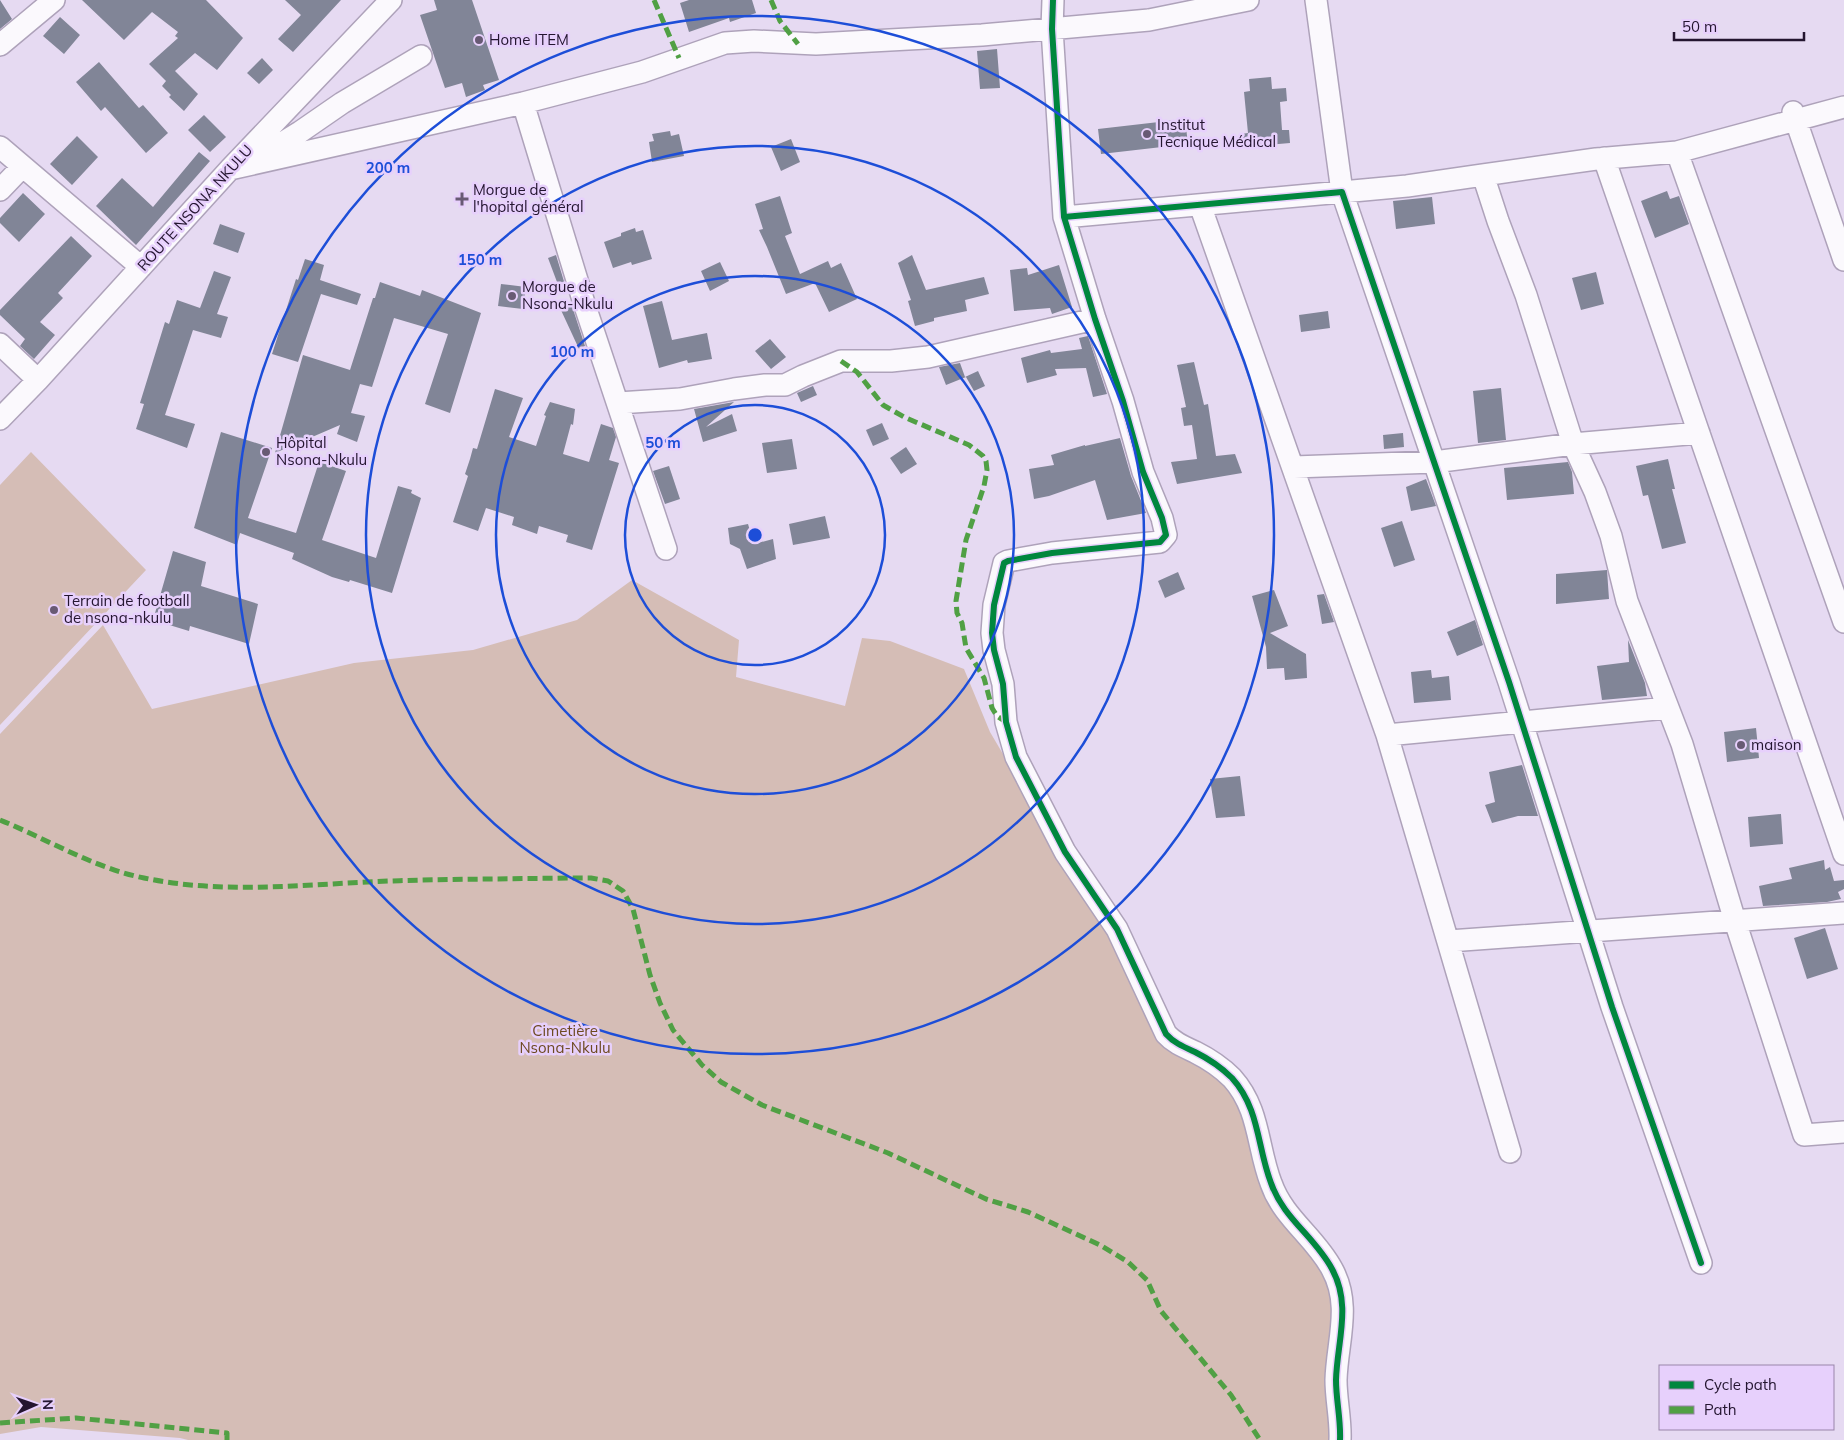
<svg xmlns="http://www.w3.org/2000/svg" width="1844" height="1440" font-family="Mulish,sans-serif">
	<rect width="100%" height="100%" fill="#e6daf2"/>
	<!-- green -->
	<path fill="#d5bdb6" d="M31,452l115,118 -146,155v-240z
		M632,580l107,60 -3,37 109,29 17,-68 28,3 74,28 26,63 69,117 34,54 69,136 53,35 25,21 20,71 72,112 2,162h-1146l-8,-2 -139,-11 -41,7v-700l103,-109 49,84 202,-46 119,-13 104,-30z"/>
	<!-- building -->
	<path fill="#818597" d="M0,0l12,19 -12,10z
		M82,0h124l37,38 -26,32 -22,-17 -20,18 23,23 -14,17 -15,-14 2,-2 -9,-9 4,-5 -17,-17 29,-26 -3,-2 3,-4 -26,-20 -28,28z
		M285,0h56l-48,52 -15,-13 23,-24z
		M434,0h38l27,80 -16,5 2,5 -19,7 -4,-14 -17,5 -25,-73 17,-5z
		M689,0h63l4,13 -26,9 -1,-4 -40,14 -9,-29z
		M60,17l20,18 -16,19 -21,-18z
		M997,49l3,39 -20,1 -3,-38z
		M262,58l11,12 -14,14 -12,-11z
		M99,62l40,46 4,-3 25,28 -22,20 -41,-46 -4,4 -25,-29z
		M1271,77l1,12 14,-1 1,13 -7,1 2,28h7l1,13 -48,4 -1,-13 7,-1 -4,-41 6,-1 -1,-12z
		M204,115l22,22 -16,15 -22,-22z
		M1185,119l3,25 -87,10 -3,-25z
		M670,131l1,5 8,-2 5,22 -32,6 -3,-20 5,-1 -2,-7z
		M77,136l21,21 -26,28 -22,-21z
		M791,139l9,23 -19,9 -10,-24z
		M199,152l11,9 -74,84 -40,-39 26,-28 31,29z
		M1667,191l3,8 9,-3 10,28 -34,14 -14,-37z
		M23,193l22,21 -26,28 -19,-19v-5z
		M780,196l12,37 -7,3 15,38 28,-13 3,7 10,-5 16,36 -28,13 -14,-29 -29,11 -19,-47 -8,-17 4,-1 -8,-25z
		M1432,197l3,27 -39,5 -3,-28z
		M220,224l25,9 -7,20 -25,-9z
		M635,228l1,4 7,-2 9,29 -20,6 -1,-3 -18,6 -9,-26 17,-6v-3z
		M71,236l21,20 -34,37 5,5 -23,24 15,13 -21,24 -14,-13 5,-7 -25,-24v-5z
		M556,255l10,33 -6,2 -12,-32z
		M912,255l14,35 58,-13 5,17 -24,6 2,11 -33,7v3l-19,5 -7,-25 3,-1 -13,-37z
		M305,259l19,6 -4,15 41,14 -4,11 -36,-11 -23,68 -26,-8 24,-75 2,1z
		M720,262l9,19 -19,10 -9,-20z
		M1059,265l13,42 -20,7 -2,-6 -36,3 -4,-41 17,-2 1,7z
		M214,271l17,6 -14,37 11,3 -7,21 -28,-8 -28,85 30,9 -8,24 -51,-19 8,-25 -4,-1 25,-81 4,2 8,-24 23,8z
		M1596,272l8,32 -23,6 -9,-32z
		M380,282l40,14 2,-6 59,23 -31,100 -25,-9 23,-70 -54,-16 -22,69 -12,-3 -9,29 14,3 -8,26 -20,-8 3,-9 -65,28 28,-98 47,15 23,-72h2z
		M501,284l25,3 -3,22 -25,-3z
		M662,301l10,39 35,-7 5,26 -24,4 -1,-3 -28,8 -16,-62z
		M571,303l14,43 -6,3 -19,-41z
		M1328,311l2,17 -29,4 -2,-17z
		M1088,336l19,58 -14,3 -7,-29 -31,1 2,6 -30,8 -6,-25 29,-8 1,3 31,-4 -3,-11z
		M770,339l16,18 -15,12 -16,-18z
		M1194,362l10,43 4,-1 8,52 19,-2 7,19 -65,11 -6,-22 26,-3 -5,-34 -8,1 -3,-18 5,-1 -9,-42z
		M960,363l5,14 13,-6 7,15 -11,5 -8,-14 -20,8 -7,-18z
		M813,386l4,9 -16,7 -4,-9z
		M1501,388l5,52 -28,3 -5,-52z
		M495,389l28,9 -14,39 27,9 10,-30 -2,-1 6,-13 25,7 -2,16 -2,-1 -8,30 26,8 12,-38 12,4 3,9 -7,23 10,3 -27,87 -26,-8 2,-7 -29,-9 -2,8 -25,-9 2,-8 -28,-9 -8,23 -25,-9 15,-46 -3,-2 5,-15 3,-11 4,1z
		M734,402l-28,25 26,-13 5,17 -34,11 -9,-33z
		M882,423l7,16 -16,7 -7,-16z
		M221,432l51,16 -24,70 48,15 23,-71 27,9 -24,69 54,18 22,-72 14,4 -1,3 10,5 -29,95 -42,-13 -1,2 -17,-5 -40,-18 2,-6 -54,-20 -3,12 -43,-17z
		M1403,433l1,14 -20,2 -1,-14z
		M1120,438l11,38 15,37 -39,7 -12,-40 -46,16 -15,3 -5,-30 25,-4 -3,-10 34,-10v1z
		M792,439l5,30 -30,4 -5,-30z
		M906,447l11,17 -16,10 -11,-16z
		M1668,459l7,30h-3l14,54 -24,6 -14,-54 -5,1 -7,-30z
		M1568,462l4,10 2,22 -67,6 -3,-32z
		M669,466l11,33 -15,5 -12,-33z
		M1426,479l10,27 -25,5 -5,-24z
		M825,516l5,22 -37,7 -4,-21z
		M1402,521l13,39 -21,7 -13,-39z
		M748,524l6,20 19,-5 3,20 -29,10 -7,-20 -10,-5 -2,-16z
		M173,551l33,11 -5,24 57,18 -9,40 -59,-18 -1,5 -36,-11z
		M1607,570l2,29 -53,5v-30z
		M1178,572l7,17 -20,9 -7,-17z
		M1274,590l14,36 -18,7 36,21 1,24 -22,2 -1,-12 -17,1 -1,-22 -14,-51z
		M1324,594l10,28 -12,2 -5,-29z
		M1475,620l8,25 -26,11 -10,-24z
		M1628,640l17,43 2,13 -45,4 -5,-34 32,-4z
		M1431,670l1,8 17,-2 2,24 -37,3 -3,-31z
		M1756,728l3,30 -32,4 -3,-30z
		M1522,765l16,51h-20l-26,7 -7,-18 10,-3 -6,-30z
		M1240,776l5,40 -29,2 -6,-39z
		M1781,814l2,30 -33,3 -2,-30z
		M1824,860l1,10 5,-3 4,14 10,-1v9l-6,3 3,7 -14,3 -64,4 -4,-20 33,-7 -3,-11z
		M1825,928l13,41 -31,10 -13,-41z"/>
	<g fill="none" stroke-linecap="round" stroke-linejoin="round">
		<!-- minor casing -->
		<g stroke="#aea2ba" stroke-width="24">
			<path id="minor" d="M1053,0l-1,29 12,188 31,102 28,82 20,71 19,46 4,17 -6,7 -108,11 -44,8 -4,2 -10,42 -2,28 2,17 9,34 3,38 10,35 49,95 52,77 49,105c8,9 18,13 29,18 12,6 27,16 37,26 28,31 25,69 39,105 12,35 44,54 61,86 20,36 5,73 4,111 0,20 5,40 4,60
				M1316,0l26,192 65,-6 76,-11 15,46 28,74 47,149 22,48 16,44 16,65 55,143 53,177 69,214 40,-3
				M0,45l54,-45
				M523,103l61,200 82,246
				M1793,112l51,148
				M0,147l141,120
				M1677,152l167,470
				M1604,158l240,696
				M264,160l7,-10 29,-18 42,-29 79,-47
				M230,169l293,-66 119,-31 83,-29 29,-2 62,3 166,-9 167,-15 99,-20
				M1483,175l113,-16 81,-7 167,-45
				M0,190l22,-23
				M1200,205l187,530 123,417
				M1064,217l278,-25 167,490 103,325 89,256
				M0,344l38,36
				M618,403l62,-4 54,-10 31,-4h20l18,-9 38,-15h50l37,-4 167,-38
				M0,419l38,-39 192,-211 161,-169
				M1294,467l140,-5 139,-18 126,-11
				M1387,735l280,-27
				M1449,941l395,-28"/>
		</g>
		<!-- minor -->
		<use href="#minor" stroke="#fbf9fd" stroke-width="21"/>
		<!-- quiet -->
		<path stroke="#50a044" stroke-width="5" stroke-dasharray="10 5" stroke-linecap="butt" d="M654,0l25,58
			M771,0l9,21 18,23
			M841,361l16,11 26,33 21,12 65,28 14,11 3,5 1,9 -3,16 -18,54 -10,61 1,12 5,10 4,25 18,30 8,30 5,8 9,6
			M0,820c47,19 94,48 144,58 81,17 163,6 246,3 59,-2 118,-2 178,-3h23l17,3 15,10 10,18 17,66 10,28 13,27 29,35 19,17 41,23 126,48 98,46 42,13 72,33 28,17 19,18 14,31 70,84 29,45
			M0,1423l76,-5 151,15v7"/>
		<!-- cycleway casing -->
		<g stroke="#e7d0fc" stroke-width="9">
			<path id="cycleway" d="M1053,0l-1,29 12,188 31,102 28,82 20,71 19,46 4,17 -6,7 -108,11 -44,8 -4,2 -10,42 -2,28 2,17 9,34 3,38 10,35 49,95 52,77 49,105c8,9 18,13 29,18 12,6 27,16 37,26 28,31 25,69 39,105 12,35 44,54 61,86 20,36 5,73 4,111 0,20 5,40 4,60
				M1064,217l278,-25 167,490 103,325 89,256"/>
		</g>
		<!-- cycleway -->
		<use href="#cycleway" stroke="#00873e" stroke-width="6"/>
	</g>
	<!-- distance rings -->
	<g fill="none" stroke="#1d4ed8" stroke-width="2.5">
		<circle cx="755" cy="535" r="130"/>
		<circle cx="755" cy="535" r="259"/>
		<circle cx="755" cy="535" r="389"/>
		<circle cx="755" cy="535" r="519"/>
	</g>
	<!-- markers -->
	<g fill="#685a74" stroke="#e7d0fc" stroke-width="2">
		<circle cx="479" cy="40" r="5"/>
		<circle cx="1147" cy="134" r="5"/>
		<path d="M459.5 191.5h5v5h5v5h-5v5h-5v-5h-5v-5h5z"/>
		<circle cx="512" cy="296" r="5"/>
		<circle cx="266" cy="452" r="5"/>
		<circle cx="54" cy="610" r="5"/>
		<circle cx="1741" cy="745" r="5"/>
	</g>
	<g text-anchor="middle" stroke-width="5" stroke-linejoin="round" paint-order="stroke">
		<!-- poi labels -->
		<g font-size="15" fill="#241530" stroke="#e7d0fc" text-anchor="start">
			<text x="489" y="45">Home ITEM</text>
			<text x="1157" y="130">Institut<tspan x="1157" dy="17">Tecnique Médical</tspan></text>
			<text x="473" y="195">Morgue de<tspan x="473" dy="17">l'hopital général</tspan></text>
			<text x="522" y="292">Morgue de<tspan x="522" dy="17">Nsona-Nkulu</tspan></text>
			<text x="276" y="448">Hôpital<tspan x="276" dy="17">Nsona-Nkulu</tspan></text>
			<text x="64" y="606">Terrain de football<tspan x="64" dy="17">de nsona-nkulu</tspan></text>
			<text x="1751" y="750">maison</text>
		</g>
		<!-- street labels -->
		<g font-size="15" fill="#241530" stroke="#e7d0fc">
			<text transform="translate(195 208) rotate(-48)" y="5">ROUTE NSONA NKULU</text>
		</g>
		<!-- park labels -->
		<g font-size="15" fill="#6d4a21" stroke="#e7d0fc">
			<text x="565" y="1036">Cimetière<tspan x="565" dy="17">Nsona-Nkulu</tspan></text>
		</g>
	</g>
	<circle cx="755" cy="535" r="8" fill="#1d4ed8" stroke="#e7d0fc" stroke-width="2.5"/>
	<g font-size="15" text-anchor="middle" font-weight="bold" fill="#1d4ed8" stroke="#e7d0fc" stroke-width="5" stroke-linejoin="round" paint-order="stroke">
		<text x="388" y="173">200 m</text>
		<text x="480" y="265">150 m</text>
		<text x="572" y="357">100 m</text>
		<text x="663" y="448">50 m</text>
	</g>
	<!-- legend -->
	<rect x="1659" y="1365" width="175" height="65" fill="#e7d0fc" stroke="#9985aa"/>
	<rect x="1669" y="1381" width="25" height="8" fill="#00873e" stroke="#9985aa"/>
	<text x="1704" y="1390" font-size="15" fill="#241530">Cycle path</text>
	<rect x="1669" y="1406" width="25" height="8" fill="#50a044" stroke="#9985aa"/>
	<text x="1704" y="1415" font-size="15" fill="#241530">Path</text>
	<!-- north arrow -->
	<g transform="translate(35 1405) rotate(88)" stroke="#e7d0fc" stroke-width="4" paint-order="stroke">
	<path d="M0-4L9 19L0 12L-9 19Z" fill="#241530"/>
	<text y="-8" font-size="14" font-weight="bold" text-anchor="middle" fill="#241530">N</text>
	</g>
	<!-- scale -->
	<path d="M1674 32v8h130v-8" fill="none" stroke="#241530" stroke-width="2.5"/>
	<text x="1682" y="32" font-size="15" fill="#241530" stroke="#e7d0fc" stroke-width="4" paint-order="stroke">50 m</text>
</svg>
